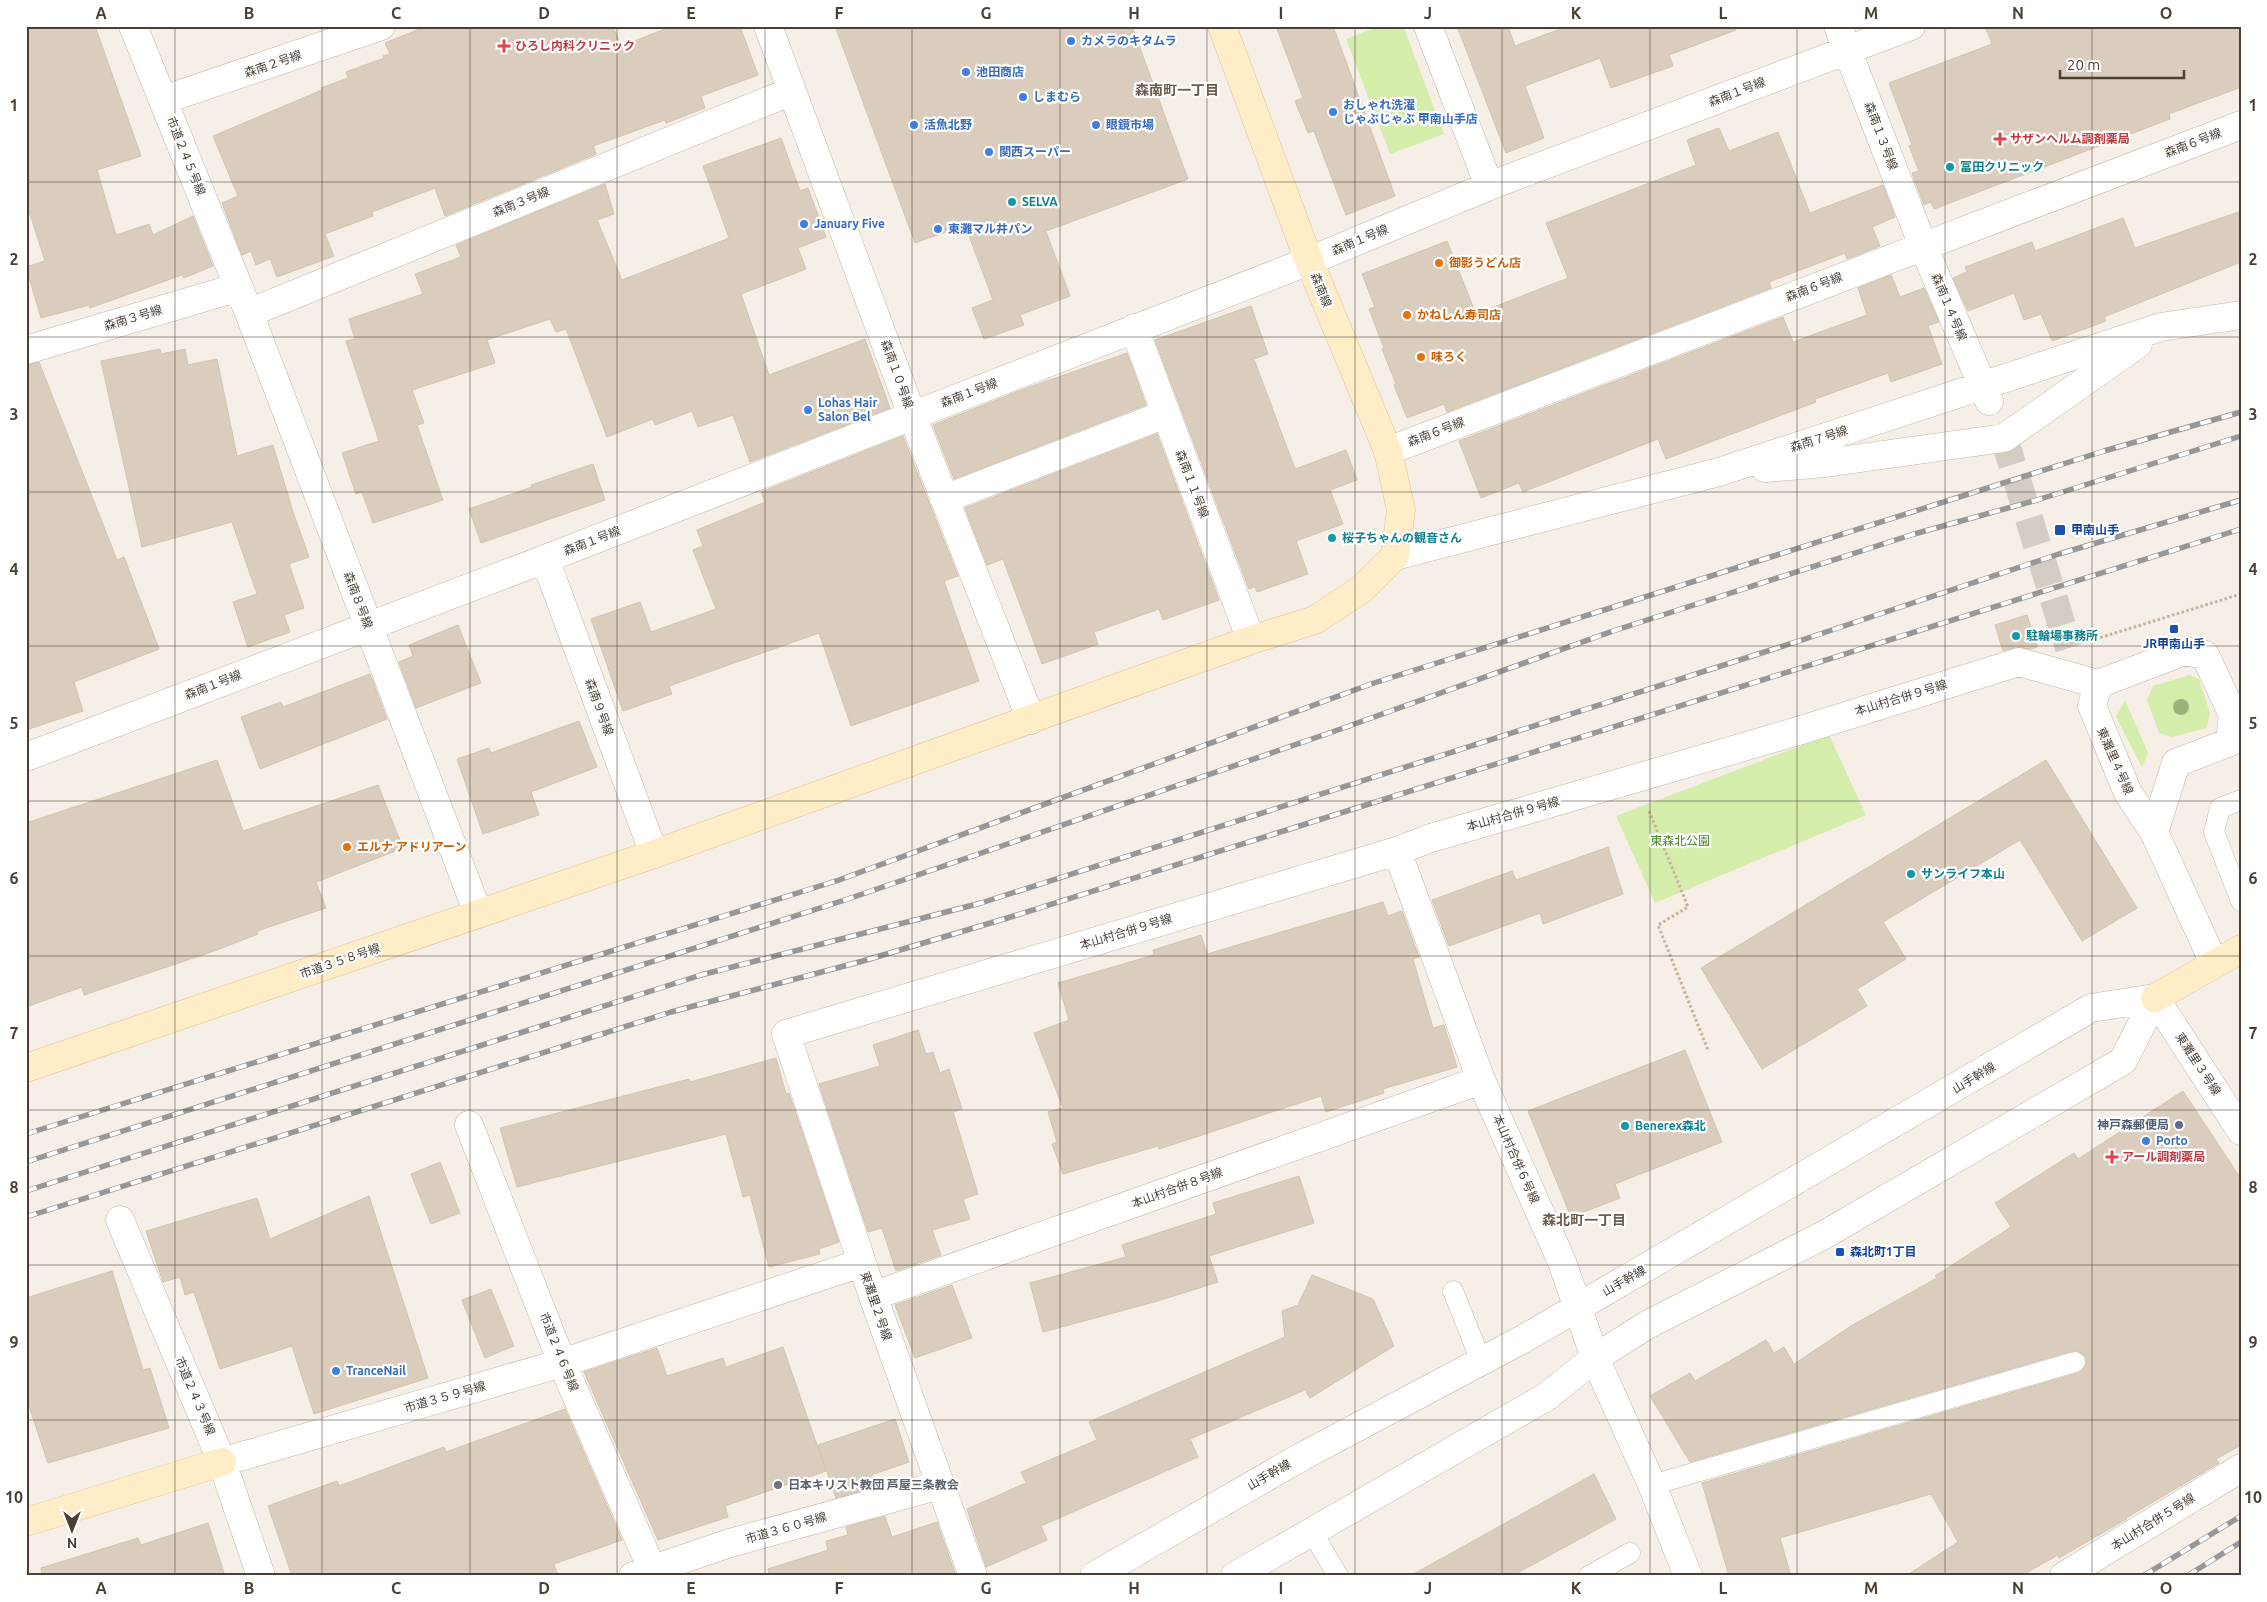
<svg xmlns="http://www.w3.org/2000/svg" width="2267" height="1602" font-family="Ubuntu,'Noto Sans JP',sans-serif">
	<rect width="100%" height="100%" fill="#f5efe7"/>
	<!-- green -->
	<path fill="#d5edab" d="M1380,26h23l41,108 -54,20 -44,-115z
		M2189,675l10,4 11,34 -3,15 -35,9 -13,-4 -12,-33 6,-14z
		M2125,700l23,53 -6,14 -26,-50z
		M1829,735l37,80 -211,88 -39,-87z"/>
	<!-- building -->
	<path fill="#dbcdbe" stroke="#d3c2ad" d="M26,26h69l46,130 -44,14 19,65 33,-11 4,11 40,-19 20,50 -29,12 -2,-3 -92,33 -1,-3 -48,13 -15,-51 19,-6 -19,-59z
		M427,26h186l8,20 52,-20h67l18,49 -57,21 4,12 -39,15 -1,-3 -72,26 3,8 -151,62 -10,-28 -63,24 1,4 -48,18 9,22 -57,21 -7,-18 -14,6 -5,-14 -9,4 -20,-52 16,-7 -25,-60 109,-46 -1,-2 27,-10 -2,-6 38,-14 -1,-2 7,-2 -5,-11z
		M835,26h297l56,153 -142,52 24,65 -50,19 4,10 -40,14 -12,-31 21,-8 -28,-75 -50,18z
		M1276,26h57l62,170 -49,19 -32,-84 -6,2 -13,-32 8,-3z
		M1457,26h51l7,20 53,-20h167l1,4 -67,25 4,11 -62,22 -11,-30 -75,28 19,52 -38,15z
		M1985,26h251l5,13v48l-72,27 1,5 -236,90 -3,-7 -7,3 -12,-32 7,-2 -10,-25 3,-1 -23,-62 103,-39z
		M1719,128l10,23 49,-19 32,81 73,-28 12,32 -23,10 8,19 -33,13 -2,-6 -76,29 2,6 -324,124 -3,-8 -37,14 -13,-33 2,-1 -14,-35 2,-1 -15,-39 6,-2 -13,-33 85,-33 29,73 92,-36 -22,-55 150,-58 -9,-25z
		M781,138l19,53 8,-3 18,49 -28,11 8,21 -65,25 28,81 96,-36 25,69 -140,54 -17,-47 -35,12 -6,-16 -37,14 -2,-6 -46,18 -41,-108 -10,3 -6,-13 -63,21 8,23 -83,27 12,33 -7,2 26,75 -70,23 -11,-31 -6,2 -14,-41 37,-12 -33,-100 9,-2 -6,-20 74,-25 -8,-20 46,-17 -5,-12 149,-61 9,30 -17,6 25,60 107,-42 -26,-72z
		M2241,211v51l-137,55 2,4 -54,20 -11,-27 -17,6 -10,-27 -46,18 -15,-33 14,-6 -2,-5 67,-25 3,9 88,-33 12,30z
		M1891,275l9,22 24,-9 15,34 -11,4 14,38 -51,18 -3,-9 -73,26 1,3 -150,57 -8,-20 -135,53 -4,-9 -38,15 -22,-57 324,-124 10,25 74,-27 -9,-27z
		M1251,306l17,48 -14,5 41,110 51,-19 11,30 -27,10 13,34 -47,17 12,33 -51,18 -2,-5 -6,2 -94,-249z
		M160,349l1,5 24,-5 3,16 29,-6 20,97 36,-11 20,67 16,45 -20,7 15,44 -20,7 6,17 -42,15 -15,-45 24,-8 -25,-72 -90,25 -41,-186z
		M1127,353l19,52 -192,74 -21,-54 91,-36z
		M39,362l78,198 7,-3 35,92 -85,33 9,29 -57,19v-365z
		M1157,434l62,166 -56,20 -4,-11 -65,23 4,12 -56,20 -39,-105 -16,6 -22,-57z
		M903,436l55,140 -14,5 35,100 -128,45 -32,-93 -150,53 3,8 -49,17 -32,-92 49,-17 11,30 65,-23 -23,-59 10,-4 -6,-16 68,-28 -4,-10z
		M593,464l12,36 -124,43 -12,-34 63,-22 -1,-2z
		M2027,615l10,32 -6,2 -16,-2 -12,4 -8,-26z
		M458,625l23,58 -65,25 -17,-46 14,-6 -4,-11z
		M370,674l17,45 -127,50 -19,-52 40,-15 2,5z
		M579,721l18,46 -66,25 8,23 -56,19 -26,-75 32,-11 2,5z
		M217,760l26,71 135,-46 25,63 -87,34 10,26 -69,23 1,3 -41,16 -133,45 -2,-8 -56,20v-184z
		M2046,760l91,148 -55,33 -62,-101 -137,82 23,37 -49,30 10,17 -105,63 -61,-101z
		M1608,847l15,47 -80,30 -3,-11 -91,33 -17,-46 80,-29 4,9z
		M1383,902l5,14 14,-5 17,46 -6,2 20,69 11,-3 13,42 -74,22 1,4 -58,19 -5,-16 -162,53 -1,-3 -95,28 -11,-30 5,-2 -9,-30 15,-4 -29,-75 35,-13 -11,-37 96,-28 -1,-5 48,-15 6,19z
		M918,1030l8,24 7,-2 7,21 9,-4 13,40 -9,3 25,82 -15,5 7,20 -38,11 9,25 -45,16 -14,-43 -14,4 -49,-148 61,-18 -7,-21z
		M1685,1050l37,92 -107,42 5,14 -49,19 -43,-106z
		M776,1058l10,36 3,-1 50,149 -20,7 1,5 -51,13 -19,-72 -7,2 -17,-63 -209,53 -17,-59 189,-49 1,3z
		M2183,1091l58,88v266l-25,14 3,4 -93,55 1,1 -4,2 -64,37 -1,-3 -37,21h-115l52,-34 -27,-48 -151,44 11,38h-62l-27,-93 376,-110 8,-8v-7l-8,-7h-6l-382,111 -40,-66 40,-23 5,8 71,-41 8,13 10,-6 10,17 57,-38 86,-48 -2,-2 76,-49 -16,-24 79,-50 4,6z
		M440,1162l20,51 -29,11 -20,-50z
		M1299,1176l15,47 -105,33 9,26 -60,19 -115,31 -13,-49 96,-26 -4,-12 94,-31 -3,-11z
		M369,1196l59,182 -114,36 -22,-68 -72,23 -26,-77 -9,3 -5,-18 -17,5 -17,-51 111,-33 13,41z
		M112,1271l31,99 7,-2 19,60 -121,35 -22,-66v-99z
		M1312,1275l61,24 21,47 -84,52 -5,-8 -115,49 8,18 -157,69 6,14 -61,27 -19,-58 59,-26 -5,-11 76,-32 -8,-18 196,-85 -3,-26 16,-6z
		M952,1285l20,53 -57,20 -20,-53z
		M491,1289l23,57 -29,12 -23,-58z
		M783,1347l43,124 -101,35 3,11 -70,23 -74,-168 73,-24 10,28 56,-18 3,9z
		M565,1409l57,131 -68,24 4,12h-266l-24,-70 69,-25 2,5 105,-39 2,5z
		M895,1419l14,43 -38,13 4,12 -39,11 -18,-53z
		M1594,1474l22,45 -104,57h-102z
		M885,1516l7,21 45,-15 19,54h-187l-1,-7 60,-19 -2,-9 22,-6 -2,-8z
		M208,1523l17,53h-183l-1,-8 97,-30 3,7z"/>
	<g fill="none" stroke-linecap="round" stroke-linejoin="round">
		<!-- street-tunnel -->
		<path stroke="#d3ccc3" stroke-width="28" stroke-dasharray="28 14" stroke-linecap="butt" d="M2004,438l65,210"/>
		<!-- lane casing -->
		<g stroke="#c1b7a8" stroke-width="21">
			<path id="lane" d="M2241,800l-21,8 -6,24 27,69
				M1453,1291l28,70
				M1652,1485l423,-123
				M1312,1532l26,44
				M1589,1576l41,-23"/>
		</g>
		<!-- street casing -->
		<g stroke="#c1b7a8" stroke-width="29">
			<path id="street" d="M133,26l116,287 229,600
				M768,26l144,389 119,305
				M1428,26l61,160
				M1838,26l85,220 66,155
				M163,100l218,-74
				M249,313l543,-222
				M1134,328l117,312
				M26,350l213,-63
				M1388,451l853,-326
				M1765,468l60,-5 179,-25 134,-94
				M944,499l222,-85
				M1395,556l324,-84 442,-145 80,-12
				M545,559l109,295
				M2098,684l87,-33 20,4 28,60 -3,27 -54,21 -22,69
				M2098,684l-6,22 36,87 26,39 60,131
				M26,757l519,-198 764,-298 180,-75 422,-160
				M1397,851l84,229 81,182 33,96 57,127 36,91
				M2155,998l86,133
				M469,1125l93,238 93,213
				M120,1220l102,242 39,114
				M873,1296l608,-216
				M222,1462l340,-99 299,-100
				M633,1576l97,-33 210,-58
				M973,1576l-100,-280 -87,-262 611,-183 34,-13 367,-107 221,-69 79,22
				M1094,1576l209,-120 222,-118 566,-330 64,-10
				M1235,1576l311,-179 49,-39 52,-33 177,-90 299,-174 32,-63
				M2064,1576l177,-108"/>
		</g>
		<!-- secondary casing -->
		<g stroke="#ddc494" stroke-width="29">
			<path id="secondary" d="M2155,998l86,-49
				M26,1068l628,-214 597,-214 64,-20 47,-31 33,-33 6,-46 -13,-59 -79,-190 -87,-235
				M26,1522l196,-60"/>
		</g>
		<!-- path -->
		<path stroke="#c5b198" stroke-width="3" stroke-dasharray="2.5 2.5" stroke-linecap="butt" d="M2086,642l155,-48
			M1649,811l39,96 -30,18 50,125"/>
		<!-- lane -->
		<use href="#lane" stroke="#fff" stroke-width="20"/>
		<!-- street -->
		<use href="#street" stroke="#fff" stroke-width="28"/>
		<!-- secondary -->
		<use href="#secondary" stroke="#ffedc7" stroke-width="28"/>
		<!-- rail casing -->
		<g stroke="#979797" stroke-width="5.5">
			<path id="rail" d="M26,1134l813,-254 532,-196 733,-233 137,-39
				M26,1162l822,-263 487,-168 278,-100 301,-97 123,-34 204,-64
				M26,1191l675,-216 280,-72 824,-264 254,-85 182,-54
				M26,1217l645,-205 192,-51 151,-45 1227,-387
				M2143,1576l98,-60
				M2187,1576l54,-34"/>
		</g>
		<!-- rail -->
		<use href="#rail" stroke="#fff" stroke-width="4" stroke-dasharray="11" stroke-linecap="butt"/>
	</g>
	<!-- trees -->
	<circle fill="#99b27b" cx="2181" cy="707" r="8"/>
	<!-- grid -->
	<path fill="none" stroke="#493f35" stroke-width="1" stroke-opacity="0.55" d="M175,26v1550M322,26v1550M470,26v1550M617,26v1550M765,26v1550M912,26v1550M1060,26v1550M1207,26v1550M1355,26v1550M1502,26v1550M1650,26v1550M1797,26v1550M1945,26v1550M2092,26v1550M26,182h2215M26,337h2215M26,492h2215M26,646h2215M26,801h2215M26,956h2215M26,1110h2215M26,1265h2215M26,1420h2215"/>
	<!-- markers -->
	<g fill="#3f7fe0" stroke="#fff" stroke-width="2">
		<circle cx="1071" cy="41" r="5"/>
		<circle cx="966" cy="72" r="5"/>
		<circle cx="1023" cy="97" r="5"/>
		<circle cx="1333" cy="112" r="5"/>
		<circle cx="914" cy="125" r="5"/>
		<circle cx="1096" cy="125" r="5"/>
		<circle cx="989" cy="152" r="5"/>
		<circle cx="804" cy="224" r="5"/>
		<circle cx="938" cy="229" r="5"/>
		<circle cx="808" cy="410" r="5"/>
		<circle cx="2146" cy="1141" r="5"/>
		<circle cx="336" cy="1371" r="5"/>
	</g>
	<g fill="#e0444e" stroke="#fff" stroke-width="2">
		<path d="M501.5 38.5h5v5h5v5h-5v5h-5v-5h-5v-5h5z"/>
		<path d="M1997.5 131.5h5v5h5v5h-5v5h-5v-5h-5v-5h5z"/>
		<path d="M2109.5 1149.5h5v5h5v5h-5v5h-5v-5h-5v-5h5z"/>
	</g>
	<g fill="#0f9aa8" stroke="#fff" stroke-width="2">
		<circle cx="1950" cy="167" r="5"/>
		<circle cx="1012" cy="202" r="5"/>
		<circle cx="1332" cy="538" r="5"/>
		<circle cx="2016" cy="636" r="5"/>
		<circle cx="1911" cy="874" r="5"/>
		<circle cx="1625" cy="1126" r="5"/>
	</g>
	<g fill="#e8710a" stroke="#fff" stroke-width="2">
		<circle cx="1439" cy="263" r="5"/>
		<circle cx="1407" cy="315" r="5"/>
		<circle cx="1421" cy="357" r="5"/>
		<circle cx="347" cy="847" r="5"/>
	</g>
	<g fill="#1a4fb4" stroke="#fff" stroke-width="2">
		<rect x="2054" y="524" width="12" height="12" rx="2.5"/>
		<rect x="2169" y="624" width="10" height="10" rx="2.5"/>
		<rect x="1835" y="1247" width="10" height="10" rx="2.5"/>
	</g>
	<circle fill="#5c6f8a" stroke="#fff" stroke-width="2" cx="2179" cy="1125" r="5"/>
	<circle fill="#6b7280" stroke="#fff" stroke-width="2" cx="778" cy="1485" r="5"/>
	<g text-anchor="middle" stroke-width="4.5" stroke-linejoin="round" paint-order="stroke">
		<!-- shop labels -->
		<g font-size="12" font-weight="bold" fill="#366cbe" stroke="#fff" text-anchor="start">
			<text x="1081" y="45">カメラのキタムラ</text>
			<text x="976" y="76">池田商店</text>
			<text x="1033" y="101">しまむら</text>
			<text x="1343" y="109">おしゃれ洗濯<tspan x="1343" dy="14">じゃぶじゃぶ 甲南山手店</tspan></text>
			<text x="924" y="129">活魚北野</text>
			<text x="1106" y="129">眼鏡市場</text>
			<text x="999" y="156">関西スーパー</text>
			<text x="814" y="228">January Five</text>
			<text x="948" y="233">東灘マル井パン</text>
			<text x="818" y="407">Lohas Hair<tspan x="818" dy="14">Salon Bel</tspan></text>
			<text x="2156" y="1145">Porto</text>
			<text x="346" y="1375">TranceNail</text>
		</g>
		<!-- health labels -->
		<g font-size="12" font-weight="bold" fill="#be3a42" stroke="#fff" text-anchor="start">
			<text x="515" y="50">ひろし内科クリニック</text>
			<text x="2010" y="143">サザンヘルム調剤薬局</text>
			<text x="2122" y="1161">アール調剤薬局</text>
		</g>
		<!-- street labels -->
		<g font-size="12" fill="#493f35" stroke="#fff">
			<text transform="translate(273 64) rotate(-19)" y="4">森南２号線</text>
			<text transform="translate(1737 92) rotate(-21)" y="4">森南１号線</text>
			<text transform="translate(1881 136) rotate(69)" y="4">森南１３号線</text>
			<text transform="translate(2193 143) rotate(-21)" y="4">森南６号線</text>
			<text transform="translate(186 156) rotate(68)" y="4">市道２４５号線</text>
			<text transform="translate(521 202) rotate(-22)" y="4">森南３号線</text>
			<text transform="translate(1360 240) rotate(-23)" y="4">森南１号線</text>
			<text transform="translate(1814 287) rotate(-21)" y="4">森南６号線</text>
			<text transform="translate(1321 290) rotate(68)" y="4">森南線</text>
			<text transform="translate(1949 307) rotate(67)" y="4">森南１４号線</text>
			<text transform="translate(133 318) rotate(-17)" y="4">森南３号線</text>
			<text transform="translate(897 374) rotate(70)" y="4">森南１０号線</text>
			<text transform="translate(969 393) rotate(-21)" y="4">森南１号線</text>
			<text transform="translate(1436 432) rotate(-21)" y="4">森南６号線</text>
			<text transform="translate(1819 439) rotate(-18)" y="4">森南７号線</text>
			<text transform="translate(1192 484) rotate(69)" y="4">森南１１号線</text>
			<text transform="translate(592 541) rotate(-21)" y="4">森南１号線</text>
			<text transform="translate(358 600) rotate(69)" y="4">森南８号線</text>
			<text transform="translate(213 685) rotate(-21)" y="4">森南１号線</text>
			<text transform="translate(1901 698) rotate(-17)" y="4">本山村合併９号線</text>
			<text transform="translate(599 707) rotate(70)" y="4">森南９号線</text>
			<text transform="translate(2115 761) rotate(66)" y="4">東灘里４号線</text>
			<text transform="translate(1513 814) rotate(-16)" y="4">本山村合併９号線</text>
			<text transform="translate(1126 932) rotate(-17)" y="4">本山村合併９号線</text>
			<text transform="translate(340 961) rotate(-19)" y="4">市道３５８号線</text>
			<text transform="translate(2198 1064) rotate(57)" y="4">東灘里３号線</text>
			<text transform="translate(1974 1078) rotate(-31)" y="4">山手幹線</text>
			<text transform="translate(1516 1159) rotate(66)" y="4">本山村合併６号線</text>
			<text transform="translate(1177 1188) rotate(-20)" y="4">本山村合併８号線</text>
			<text transform="translate(1624 1281) rotate(-30)" y="4">山手幹線</text>
			<text transform="translate(876 1306) rotate(71)" y="4">東灘里２号線</text>
			<text transform="translate(559 1352) rotate(68)" y="4">市道２４６号線</text>
			<text transform="translate(195 1396) rotate(67)" y="4">市道２４３号線</text>
			<text transform="translate(445 1397) rotate(-16)" y="4">市道３５９号線</text>
			<text transform="translate(1269 1475) rotate(-30)" y="4">山手幹線</text>
			<text transform="translate(2153 1522) rotate(-32)" y="4">本山村合併５号線</text>
			<text transform="translate(786 1528) rotate(-16)" y="4">市道３６０号線</text>
		</g>
		<!-- culture labels -->
		<g font-size="12" font-weight="bold" fill="#0d838f" stroke="#fff" text-anchor="start">
			<text x="1960" y="171">冨田クリニック</text>
			<text x="1022" y="206">SELVA</text>
			<text x="1342" y="542">桜子ちゃんの観音さん</text>
			<text x="2026" y="640">駐輪場事務所</text>
			<text x="1921" y="878">サンライフ本山</text>
			<text x="1635" y="1130">Benerex森北</text>
		</g>
		<!-- food labels -->
		<g font-size="12" font-weight="bold" fill="#c56008" stroke="#fff" text-anchor="start">
			<text x="1449" y="267">御影うどん店</text>
			<text x="1417" y="319">かねしん寿司店</text>
			<text x="1431" y="361">味ろく</text>
			<text x="357" y="851">エルナ アドリアーン</text>
		</g>
		<!-- transit labels -->
		<g font-size="12" font-weight="bold" fill="#164399" stroke="#fff" text-anchor="start">
			<text x="2071" y="534">甲南山手</text>
			<text x="2174" y="648" text-anchor="middle">JR甲南山手</text>
			<text x="1850" y="1256">森北町1丁目</text>
		</g>
		<!-- park labels -->
		<g font-size="12" fill="#4d8122" stroke="#fff">
			<text x="1680" y="845">東森北公園</text>
		</g>
		<!-- service labels -->
		<g font-size="12" font-weight="bold" fill="#4e5e75" stroke="#fff" text-anchor="end">
			<text x="2169" y="1129">神戸森郵便局</text>
		</g>
		<!-- worship labels -->
		<g font-size="12" font-weight="bold" fill="#5b616d" stroke="#fff" text-anchor="start">
			<text x="788" y="1489">日本キリスト教団 芦屋三条教会</text>
		</g>
		<!-- neighbourhood labels -->
		<g font-size="14" font-weight="bold" fill="#6d5c4b" stroke="#fff">
			<text x="1177" y="95">森南町一丁目</text>
			<text x="1584" y="1225">森北町一丁目</text>
		</g>
	</g>
	<!-- border -->
	<rect width="2267" height="1602" fill="none" stroke="#ffffff" stroke-width="55"/>
	<!-- north arrow -->
	<g transform="translate(72 1530) rotate(180)" stroke="#ffffff" stroke-width="4" paint-order="stroke">
	<path d="M0-4L9 19L0 12L-9 19Z" fill="#493f35"/>
	<text y="-8" font-size="14" font-weight="bold" text-anchor="middle" fill="#493f35">N</text>
	</g>
	<!-- scale -->
	<path d="M2060 70v8h124v-8" fill="none" stroke="#493f35" stroke-width="2.5"/>
	<text x="2067" y="70" font-size="15" fill="#493f35" stroke="#ffffff" stroke-width="4" paint-order="stroke">20 m</text>
	<rect x="28" y="28" width="2212" height="1546" fill="none" stroke="#493f35" stroke-width="2"/>
	<g font-size="16" text-anchor="middle" font-weight="bold" fill="#493f35">
		<text x="101" y="19">A</text>
		<text x="249" y="19">B</text>
		<text x="396" y="19">C</text>
		<text x="544" y="19">D</text>
		<text x="691" y="19">E</text>
		<text x="839" y="19">F</text>
		<text x="986" y="19">G</text>
		<text x="1134" y="19">H</text>
		<text x="1281" y="19">I</text>
		<text x="1428" y="19">J</text>
		<text x="1576" y="19">K</text>
		<text x="1723" y="19">L</text>
		<text x="1871" y="19">M</text>
		<text x="2018" y="19">N</text>
		<text x="2166" y="19">O</text>
		<text x="14" y="111">1</text>
		<text x="2253" y="111">1</text>
		<text x="14" y="265">2</text>
		<text x="2253" y="265">2</text>
		<text x="14" y="420">3</text>
		<text x="2253" y="420">3</text>
		<text x="14" y="575">4</text>
		<text x="2253" y="575">4</text>
		<text x="14" y="729">5</text>
		<text x="2253" y="729">5</text>
		<text x="14" y="884">6</text>
		<text x="2253" y="884">6</text>
		<text x="14" y="1039">7</text>
		<text x="2253" y="1039">7</text>
		<text x="14" y="1193">8</text>
		<text x="2253" y="1193">8</text>
		<text x="14" y="1348">9</text>
		<text x="2253" y="1348">9</text>
		<text x="14" y="1503">10</text>
		<text x="2253" y="1503">10</text>
		<text x="101" y="1594">A</text>
		<text x="249" y="1594">B</text>
		<text x="396" y="1594">C</text>
		<text x="544" y="1594">D</text>
		<text x="691" y="1594">E</text>
		<text x="839" y="1594">F</text>
		<text x="986" y="1594">G</text>
		<text x="1134" y="1594">H</text>
		<text x="1281" y="1594">I</text>
		<text x="1428" y="1594">J</text>
		<text x="1576" y="1594">K</text>
		<text x="1723" y="1594">L</text>
		<text x="1871" y="1594">M</text>
		<text x="2018" y="1594">N</text>
		<text x="2166" y="1594">O</text>
	</g>
</svg>
